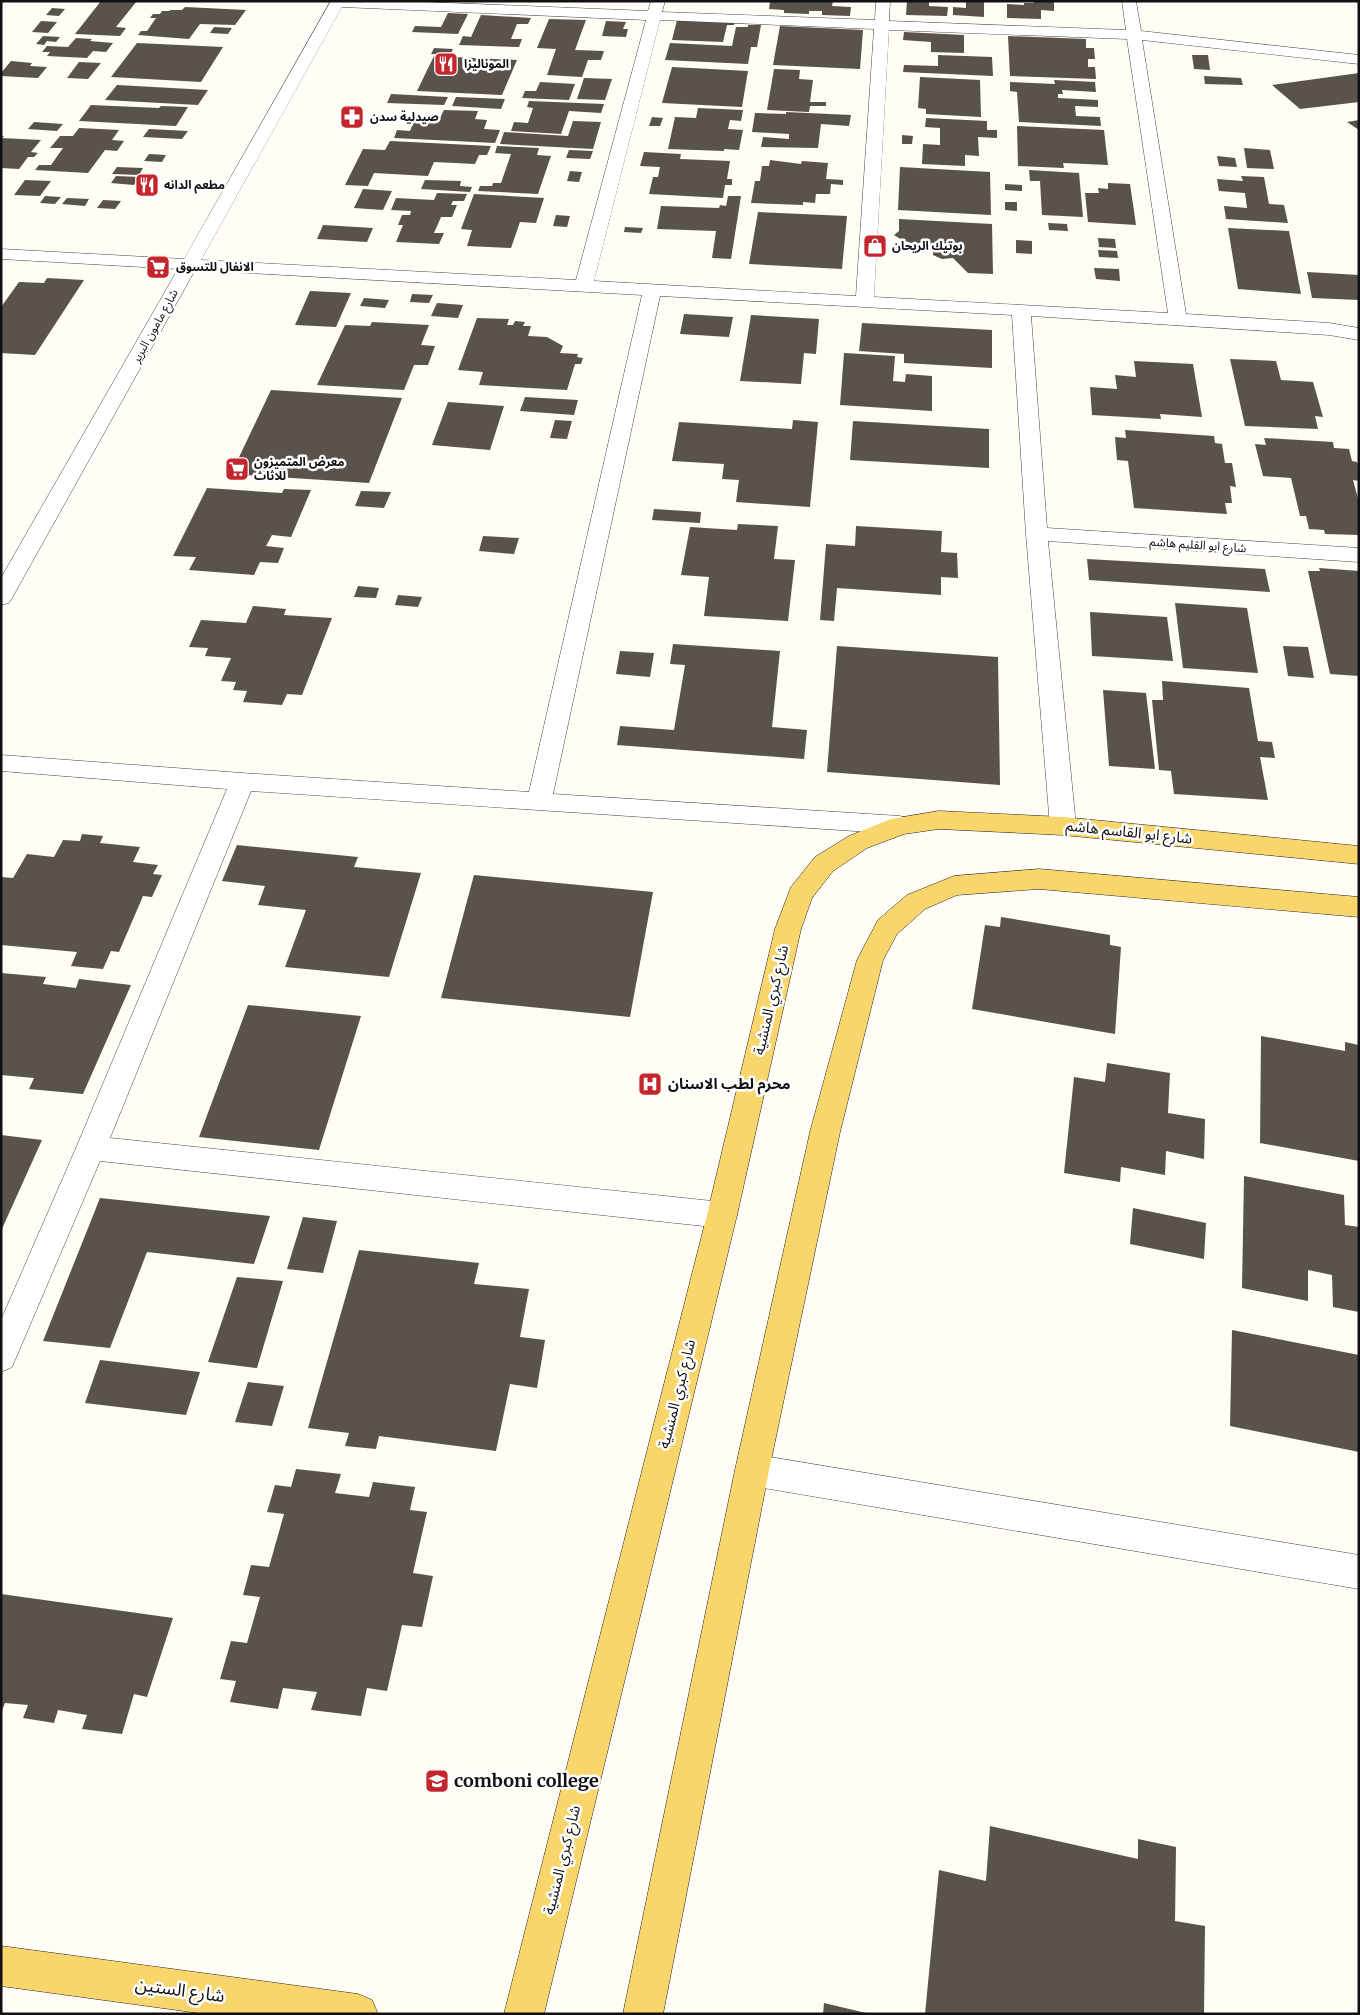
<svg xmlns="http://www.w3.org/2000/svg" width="1360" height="2015" font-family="Merriweather,'Noto Sans Arabic',serif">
	<rect width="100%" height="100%" fill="#fffdf5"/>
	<!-- building -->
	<path fill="#5a524d" d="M101,1h36l-21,26 10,1 -6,8 -45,-2z
		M770,1h63l-1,5 19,1 -1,9 -28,-1v-4h-13v3l-25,-1v-3l-15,-1z
		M907,1h22v5l19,1 -1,9 -41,-1z
		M966,1l18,1v15l-31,-2v-8l13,1z
		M1034,1h20v10l-13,-1v9l-34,-1v-14l17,1v-2h10z
		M185,7l61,3 -11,15 -35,-1 -11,15 -51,-4 3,-4h6l9,-13h-6l3,-4h7l2,-3h7l2,-1h11z
		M52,8l13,1 -6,7 -13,-1z
		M448,13l20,1 -10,20 -46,-2 3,-6 26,1z
		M481,15l50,3 -3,6h-11l-6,15h11l-3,8 -60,-2 4,-9 8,1z
		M549,19l37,1 -11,30 29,1 -3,9h-13l-6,17 -35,-2 9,-26 -19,-1z
		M677,20l58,2 -1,3h-7l-4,17 -51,-2z
		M41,21l16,1 -9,11 -16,-1z
		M606,21l20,1 -3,7h5l-2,8 -24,-1z
		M748,25h13l-4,22h-6l-3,17 -83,-4 5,-17 62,3 4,-19h12z
		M780,26l83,4 -3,39 -87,-4z
		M214,27l18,1 -4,6 -18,-1z
		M904,32l60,3v18l-33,-1v-10l-28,-2z
		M43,36l17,1 -4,5 -9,-1 -3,4 -8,-1z
		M1008,36l78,3v9h8l1,11h-7v8h7l1,12 -86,-3z
		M76,38l16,1 -2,2 23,2 -7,9 -13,-1 -6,7 -40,-2 3,-4h-8l5,-6 21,1z
		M137,43l86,4 -22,35 -90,-5z
		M434,48l19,1 -3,6 -19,-1z
		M938,55l54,2 1,19 -90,-4 1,-7 34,1z
		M1192,55h16l2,15 -16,-1z
		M434,56l83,4 -15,35 -85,-4z
		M11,61l21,2 -2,3 17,1 -9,11 -37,-2v-3z
		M79,62l22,1 -13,16 -21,-1z
		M672,67l76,4 -6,36 -80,-4z
		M774,69l26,1 -1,9 14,1 -3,22h16v4h-16l-1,6 -42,-2z
		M1359,73v29l-59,7 -28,-24z
		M1204,76l37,2 2,7 -38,-1z
		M920,77l60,3 1,37 -55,-3v-5l-8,-1z
		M584,78l28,1 -7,21 -28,-1z
		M1054,80l41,2 1,10 -34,-2 1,4h-5v4l40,2v7l-23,-1 1,10 24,1 1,9 -82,-4 -2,-30 -7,-1v-9l45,2z
		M540,82l35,2 -6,16 -47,-2 3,-7h11z
		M117,85l91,5 -10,15 -93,-5z
		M391,94l57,3 -4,8 -57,-2z
		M456,97l49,2 -4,10 -49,-3z
		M529,101l75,3 -3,9 -32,-2 -8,23 -50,-3 3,-9 14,1 5,-15 -6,-1z
		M91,105l68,3 2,-2 27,1 -12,19 -97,-5z
		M698,108l45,2 -2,11 -11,-1 -2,9 15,1 -4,20 -15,-1v2l-56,-2 7,-32 21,1z
		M444,110l34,1 -3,8 12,1 -3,9 16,1 -5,13 -101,-5 3,-8 13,1 6,-14 24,1z
		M786,112l65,3 -2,11 -28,-2 -3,24 -57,-1 2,-10 26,2v-5l-37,-2 3,-19 31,1z
		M652,117l11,1 -3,8h-11z
		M926,118l61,3v9h10v8l-19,-1 1,19 -14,-1v11l-43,-2 1,-20 17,1v-17l-15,-1z
		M1359,120v10l-12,-8z
		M573,121l28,1 -8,27 -93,-5 4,-12 64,4z
		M34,122l29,2 -6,7 -29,-2z
		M1017,126l87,4 4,35 -45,-2 1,5 -46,-2z
		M79,128l40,2 -7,10 12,1 -7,10 -12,-1 -17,23 -53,-3 4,-5h12l12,-17h-13l10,-12h13z
		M149,129l39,2 -6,8 -39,-2z
		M902,135l11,1 -1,8h-10z
		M1,136h3l-2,2 39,2 -10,12 7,1 -4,4h-6l-9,12 -18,-1z
		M390,141l101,5 -4,9h-8l-4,9 -41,-2 -6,14 -54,-3 -6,13 -23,-1 18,-36 22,1z
		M497,146l42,2 -2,7 14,1 -13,38 -60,-3 2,-5h12l1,-3h8l10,-29 -16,-1z
		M1244,148l26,2 4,19 -27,-1z
		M569,150l24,1 -3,8 -24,-1z
		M644,152l37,2 -1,5 50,2 -3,18h5v6h-7l-2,13 -74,-4 4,-17h5l2,-10 -20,-1z
		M149,154l17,1 -4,7 -18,-1z
		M1217,156l18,2 2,9 -18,-1z
		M770,160l31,4 1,-3 26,2 -2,16 17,1v5l-12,-1 -1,10h-14l-1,9 -12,-1v3l-52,-2 4,-22h5l2,-15h7z
		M117,167l26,1 -4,7 -27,-1z
		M900,167l90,5 1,43 -93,-5z
		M1029,170l50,3 4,44 -41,-2 -2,-34h-10z
		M570,171l12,1 -3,10 -12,-1z
		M116,176l23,1 -5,8 -23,-2z
		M1241,176l23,1 5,27 15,1 4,18 -62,-4 -2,-13 23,2 -2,-15 -26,-2 -2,-12 26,2z
		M25,180l26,1 -11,15 -26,-1z
		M425,180l36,1 -1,5 12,1 -2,5 -49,-3z
		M1108,183l22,1 6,41 -48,-3 -3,-29h14l-1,-5 10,1z
		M1005,184l17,1v6l-17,-1z
		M363,189l29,2 -9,19 -29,-2z
		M437,193l30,1 -3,7h-11l-2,4h6l-5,12h-11l-7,16h10l-5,11 -43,-2 7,-17h-5l4,-10h8l1,-4 -20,-1 5,-12 38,2z
		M474,194l70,4 -8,25 -16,-1 -9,26 -44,-2 5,-16 -11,-1z
		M45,196l16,1 -6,7 -15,-1z
		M728,196h13l-10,63 -19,-1 4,-27 -59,-2 4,-23 58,2 1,-3 6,1z
		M67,198l22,1 -4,7 -23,-2z
		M103,200l18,1 -6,8 -18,-1z
		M1005,202h12v9l-12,-1z
		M758,212l89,4 -5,53 -93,-5z
		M556,215l14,1 -3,11 -14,-1z
		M899,219l93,5 1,50 -25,-1 -15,-15 -11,1 -9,-4v-5l-31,-10 -8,-5 5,-4z
		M1048,223l19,1 1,7 -19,-1z
		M323,225l50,3 -6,14 -50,-3z
		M625,227l18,1 -2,5 -17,-1z
		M1228,228l61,3 12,63 -63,-5z
		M1098,238l17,1 1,9 -17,-1z
		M1016,240l16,1v13l-16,-1z
		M1098,250l19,1 1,7 -19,-1z
		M1094,268l25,1 1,12 -24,-2z
		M1307,272l52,3v25l-47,-2z
		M47,278l37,2 -49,75 -34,-2v-46l18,-25 25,1z
		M310,291l41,2 -15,34 -41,-2z
		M412,294l21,1 -4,8 -19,-1z
		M364,298l25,2 -4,8 -25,-2z
		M437,303l26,2 -5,13 -27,-2z
		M684,314l49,3 -4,20 -49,-3z
		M751,315l68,4 -3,35 -12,-1 -3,31 -61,-3z
		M477,318l32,1 -2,6h6l2,-4 10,1 -2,4h8l-3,10 19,1 16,9 -3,7 18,1 -1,3 6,1 -2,6h-6l-8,26 -88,-5 4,-13 -25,-2z
		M372,322l57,3 -8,20 14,1 -7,19h-14l-10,25 -87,-5 28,-60 25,1z
		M862,323l130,7v38l-88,-5v-9l-45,-3z
		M844,353l51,3 -2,25 12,1 1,-8 26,2v35l-92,-6z
		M1230,359l46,2 5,19 32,2 10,35 -8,-1 3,13 -73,-3z
		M1134,361l59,3 9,53 -42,-3 1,5 -69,-4 -2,-28 27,2 -2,-14 21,2z
		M271,390l131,8 -33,85 -138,-9z
		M525,397l53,3 -4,15 -54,-4z
		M448,402l56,4 -14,44 -58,-5z
		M555,420l17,1 -5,18 -17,-1z
		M793,420l25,2 -8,85 -74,-5 3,-22 -17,-1 2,-15 -52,-3 7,-39 113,7z
		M853,421l136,8v39l-139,-8z
		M1125,430l89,6 1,7 7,1 3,19h7l4,24 -6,-1 2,17h-7l2,11 -93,-6 -6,-47 -11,-1 -2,-23 11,1z
		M1264,438l69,4 1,6 15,1 3,12 5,1 2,6v13l-6,-1 6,22v33l-34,-1 -1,-4 -15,-1 -3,-13h-6l-9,-38 -28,-2 -8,-32 11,1z
		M207,488l75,5 2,-4 27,1 -20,47 -19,-2 -6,11 18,2 -6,15 -18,-1 -6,13 -65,-5 7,-13 -23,-1z
		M361,491l30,1 -7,16 -29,-2z
		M654,509l47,3 -1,11 -48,-3z
		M738,524l40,2 -4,33 21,1 -7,61 -84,-5 5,-39 -28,-2 9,-48 47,3z
		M856,526l86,5 -1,21 16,1 1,25 -17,-1v18l-104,-7 -3,33 -14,-1 6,-76 29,2z
		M483,536l36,2 -5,16 -35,-3z
		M1087,559l178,10 5,23 -181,-12z
		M1319,568l40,3v105l-29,-2 -22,-103h12z
		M358,586l21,2 -3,10 -22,-1z
		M398,595l24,2 -4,10 -23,-2z
		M1175,603l72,5 11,65 -75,-5z
		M253,606l33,3 -2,6 48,3 -30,77 -15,-1 -5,11 -39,-3 4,-11 -14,-1 3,-8 -15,-1 10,-23 -26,-2 3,-8 -19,-1 12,-27 45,3z
		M1090,612l77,5 6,44 -81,-5z
		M673,644l107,7 -8,76 35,3 -3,29 -187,-14 3,-19 54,4 11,-65 -15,-1z
		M837,646l161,11 2,128 -173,-13z
		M1283,646l25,1 6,31 -26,-2z
		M620,651l34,2 -4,24 -34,-3z
		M1162,681l87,7 9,53 14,1 3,16 -15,-1 8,43 -94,-6 -3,-23 -12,-1 -7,-70h11z
		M1103,690l43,3 9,76 -46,-3z
		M82,834l21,2 -3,7 40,4 -7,15 25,3 -5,9 9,1 -10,22 -9,-1 -24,56 -8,-1 -8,18 -32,-3 6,-14 -76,-7v-68l12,1 14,-24 27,3 9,-17 17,1z
		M237,845l121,12 -4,10 67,6 -32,104 -104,-10 21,-57 -48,-5 7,-19 -43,-5z
		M474,875l179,17 -23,125 -189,-19z
		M1001,917l109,18v10l11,2 -6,87 -143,-25 13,-84 15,2z
		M1,973l45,4 -3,7 33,4 3,-9 52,6 -48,109 -54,-5 5,-11 -33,-3z
		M248,1005l113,11 -42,134 -120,-13z
		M1261,1036l84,15v-9l14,3v116l-99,-18z
		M1107,1063l63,10 -2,40 37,6 -1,40 -38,-8 -1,24 -44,-8 -1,15 -56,-9 10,-96 31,5z
		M1,1135l41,5 -41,91z
		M1244,1176l100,19 1,30 14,2v85l-26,-5 -1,-32 -24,-5v31l-66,-13z
		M100,1198l170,18 -16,48 -107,-12 -37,96 -67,-7z
		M1133,1208l73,15 -2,36 -74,-15z
		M303,1217l34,4 -14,52 -36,-4z
		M359,1250l120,13 -5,21 55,5 -9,48 25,3 -8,48 -27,-4 -14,67 -117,-15 -3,13 -31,-3 4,-13 -41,-5z
		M237,1277l46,4 -26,87 -49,-6z
		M1232,1330l127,25v97l-129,-26z
		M100,1360l100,12 -14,43 -101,-12z
		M248,1382l36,4 -12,40 -37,-4z
		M296,1469l45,5 -6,19 34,4 4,-15 42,5 -5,23 17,2 -14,61 20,3 -11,51 -20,-2 -15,66 -20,-3 -6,28 -50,-6 6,-18 -34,-4 -5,21 -48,-7 6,-21 -16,-2 11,-38 16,2 13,-46 -17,-2 8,-30 18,2 15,-53 -17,-2 8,-27 16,2z
		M1,1594l172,24 -26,79 -13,-3 -12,40 -40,-5 5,-14 -29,-5 -4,13 -31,-5 5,-13 -23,-2 -4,10z
		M990,1826l148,33v-20l38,8 -1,74 30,5 -1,88h-279l14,-144 47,11z
		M824,2003l42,10v1h-43z"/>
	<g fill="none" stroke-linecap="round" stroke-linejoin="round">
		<!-- minor casing -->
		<g stroke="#444" stroke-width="1">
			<path id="minor" d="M331,1h70l247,10 3,-10h14l-3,11 213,8 1,-19h14l-1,20 237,9 -4,-29h14l5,30 218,24v9l-217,-24 44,274 143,9 30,5v12l-30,-5 -298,-19 16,212 312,20v14l-311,-21 28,285 -4,6 -9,3 -9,-3 -4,-6 -24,-292 -14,-219 -352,-19 -107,498 347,22 9,3 4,6 -4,6 -9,3 -649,-43 -141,347 612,64 11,4 4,9 -4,9 -11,4 -622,-67 -88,206 -11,5v-52l75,-172 151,-359 -226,-18v-16l241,18 287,19 113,-497 -447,-25 -183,328 -3,5 -8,2v-27l177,-309 -177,-10v-10l183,10zM342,7l304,13 -70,260 -375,-20zM660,20l214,9 -18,267 -262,-15zM889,30l238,9 41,274 -294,-16z
				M752,1454l607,101v34l-607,-103 -12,-5 -5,-11 5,-11z"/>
		</g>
		<!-- major casing -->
		<g stroke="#222" stroke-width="1">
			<path id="major" d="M939,811l124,6 296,29v18l-296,-29 -124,-6 -35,5 -37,14 -34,23 -21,27 -11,31 -64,286 -193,799h-40l203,-799 68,-286 16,-42 24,-30 34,-21 42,-17z
				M1039,869l320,28v20l-320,-28 -82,6 -32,14 -28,25 -14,26 -43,172 -71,338 -106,544h-40l112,-544 75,-338 47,-172 21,-40 29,-25 47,-19z
				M1,1946l357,48 14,6 6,14h-172l-205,-28z"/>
		</g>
		<!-- minor -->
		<use href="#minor" fill="#fff" fill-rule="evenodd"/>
		<!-- major -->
		<use href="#major" fill="#f9d66b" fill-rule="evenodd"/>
	</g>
	<!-- icons -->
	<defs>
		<g id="restaurant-square" transform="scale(1.25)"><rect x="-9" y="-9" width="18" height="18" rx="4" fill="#c4262e" stroke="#fff"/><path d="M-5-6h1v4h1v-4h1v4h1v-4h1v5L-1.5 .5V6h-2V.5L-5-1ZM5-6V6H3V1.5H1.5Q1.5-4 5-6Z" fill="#fff"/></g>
		<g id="pharmacy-square" transform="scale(1.25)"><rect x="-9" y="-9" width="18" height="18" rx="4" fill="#c4262e" stroke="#fff"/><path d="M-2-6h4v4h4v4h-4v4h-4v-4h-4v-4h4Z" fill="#fff"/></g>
		<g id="shop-square" transform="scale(1.25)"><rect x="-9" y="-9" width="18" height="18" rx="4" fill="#c4262e" stroke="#fff"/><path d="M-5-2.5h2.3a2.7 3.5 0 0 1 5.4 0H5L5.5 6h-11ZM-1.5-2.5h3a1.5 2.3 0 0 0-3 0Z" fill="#fff"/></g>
		<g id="supermarket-square" transform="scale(1.25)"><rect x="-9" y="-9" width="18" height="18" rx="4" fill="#c4262e" stroke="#fff"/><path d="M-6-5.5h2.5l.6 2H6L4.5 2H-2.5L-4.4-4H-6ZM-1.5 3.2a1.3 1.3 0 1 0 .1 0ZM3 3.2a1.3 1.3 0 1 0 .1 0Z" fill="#fff"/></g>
		<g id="hospital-square" transform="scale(1.25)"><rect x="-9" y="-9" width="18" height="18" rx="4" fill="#c4262e" stroke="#fff"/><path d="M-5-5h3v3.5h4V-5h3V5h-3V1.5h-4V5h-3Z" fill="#fff"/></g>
		<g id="school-square" transform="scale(1.25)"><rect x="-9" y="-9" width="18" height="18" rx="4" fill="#c4262e" stroke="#fff"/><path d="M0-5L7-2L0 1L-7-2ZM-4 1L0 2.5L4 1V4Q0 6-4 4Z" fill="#fff"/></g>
	</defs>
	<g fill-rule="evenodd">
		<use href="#restaurant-square" x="446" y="64"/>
		<use href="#pharmacy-square" x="352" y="117"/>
		<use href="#restaurant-square" x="147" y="185"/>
		<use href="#shop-square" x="875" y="246"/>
		<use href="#supermarket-square" x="158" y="267"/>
		<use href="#supermarket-square" x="237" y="469"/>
		<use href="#hospital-square" x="650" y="1084"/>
		<use href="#school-square" x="437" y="1781"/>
	</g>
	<g text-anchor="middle" stroke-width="5" stroke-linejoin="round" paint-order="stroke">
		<!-- far-poi labels -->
		<g font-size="12" font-weight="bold" fill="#111" stroke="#fff" text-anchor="start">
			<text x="464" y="68">الموناليزا</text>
			<text x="370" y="121">صيدلية سدن</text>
			<text x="164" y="189">مطعم الدانه</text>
			<text x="892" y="250">بوتيك الريحان</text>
			<text x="176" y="271">الانفال للتسوق</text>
			<text x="254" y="466">معرض المتميزون<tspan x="254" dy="14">للاثاث</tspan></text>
		</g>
		<!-- far-street labels -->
		<g font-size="12" fill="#111" stroke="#fff">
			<text transform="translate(155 326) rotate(-61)" y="4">شارع مامون البرير</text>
			<text transform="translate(1198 545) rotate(4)" y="4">شارع ابو القليم هاشم</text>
		</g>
		<!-- street labels -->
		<g font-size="15" fill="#111" stroke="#fff">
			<text transform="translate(1129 832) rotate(6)" y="5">شارع ابو القاسم هاشم</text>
			<text transform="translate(771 1000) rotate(-77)" y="5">شارع كبري المنشية</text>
			<text transform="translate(677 1394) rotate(-76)" y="5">شارع كبري المنشية</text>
			<text transform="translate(562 1860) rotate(-76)" y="5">شارع كبري المنشية</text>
		</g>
		<!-- poi labels -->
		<g font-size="15" font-weight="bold" fill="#111" stroke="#fff" text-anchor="start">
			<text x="668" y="1089">محرم لطب الاسنان</text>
		</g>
		<!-- near-poi labels -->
		<g font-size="18" font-weight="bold" fill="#111" stroke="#fff" text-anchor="start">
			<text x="454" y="1787">comboni college</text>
		</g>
		<!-- near-street labels -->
		<g font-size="18" fill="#111" stroke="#fff">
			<text transform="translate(180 1990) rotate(8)" y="6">شارع الستين</text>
		</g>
	</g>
	<!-- border -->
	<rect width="1360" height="2015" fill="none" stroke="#111111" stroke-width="5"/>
</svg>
